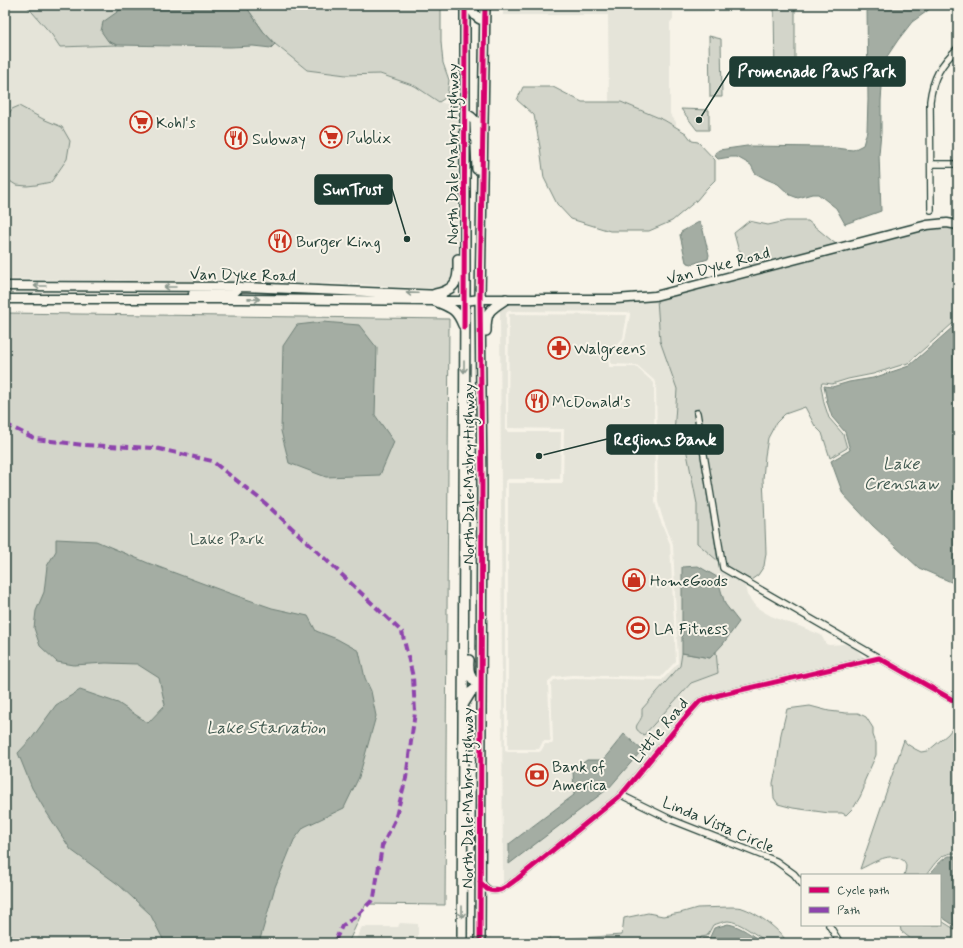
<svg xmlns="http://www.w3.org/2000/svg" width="963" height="948" font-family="Mynerve,sans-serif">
	<rect width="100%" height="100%" fill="#f7f3e8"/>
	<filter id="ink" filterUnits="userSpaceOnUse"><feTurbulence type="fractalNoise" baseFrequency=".025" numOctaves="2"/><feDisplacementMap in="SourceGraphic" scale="8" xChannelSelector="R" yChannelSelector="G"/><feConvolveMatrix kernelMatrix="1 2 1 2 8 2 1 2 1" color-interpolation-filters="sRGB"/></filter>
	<g filter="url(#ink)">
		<!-- built -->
		<path fill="#e5e4d9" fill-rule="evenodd" d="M5,5h21l26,30 8,12 57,-2 113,2 23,-1 17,2 5,-4 32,26 39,5 34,-1 35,12 24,16 24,6 -6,84 1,76 -5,13 -14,8 -85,-5 -349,-5z
			M503,5h233v6l-63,1v8l-2,1 -1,2v91l6,8v5l-12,-7 -43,-18h-12l-1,-87h-105z
			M657,299l3,42 17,48 -3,46 7,3 5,10 11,56v39l21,18 1,7 2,3 24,14 2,10 9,12 8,5 7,4 15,6 13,4 22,9 5,9 3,1 15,-1 7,2 5,3 8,9 -35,8h-5l-13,3 -7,3 -86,20 -18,5 -19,20 -61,73h-1v2l-116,93 -3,-578 6,-4zM509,311l118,1 3,1v2l-5,25 -14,16v8l26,1 19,17 2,120 4,14 11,28 5,118v1l-16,17 -90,-2 -18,2 -3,4 2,58 -1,2h-7l-4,7 -2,1h-31l-3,-1v-268l1,-2 2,-2h52l1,-47h-53l-2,-2v-116l1,-2zM698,566l19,11 8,27 14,19 -16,21 -7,7 2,22 -27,10 -47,52 -7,-11 5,-8v-7l38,-43 2,-13 1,-44 -1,-42zM624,734l18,16 -33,38 -100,56 65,-49 13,-35h16z
			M509,314l118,1 -4,23 -15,17 1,12h27l18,16 1,119 4,15 11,27 6,117 -15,16 -89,-2 -19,2 -5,5 2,54 1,5h-8l-4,8h-31v-266h55l1,-54 -56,-1z
			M400,923l18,1v15l16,2v2h-80l8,-16h36z"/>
		<!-- green -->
		<path fill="#d3d5ca" stroke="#79897f" d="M26,5h101l-9,6 -10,30 9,4 -57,2 -8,-12z
			M245,5h196v37l2,21 6,17 -2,17 -8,5 -24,-16 -35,-12 -34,1 -39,-5 -32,-26 -12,-13z
			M774,5h21v72l-20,1z
			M709,36l12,3 1,58h-12z
			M523,87h30l29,15h39l43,18 22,13 6,8 6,1 17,18v20l-9,9 -9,11 -25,21 -23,10h-39l-39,-12 -14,-15 -13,-26 -4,-31 -6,-32 -17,-15z
			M19,106l24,13 19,8 8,14 -3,18 -16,23 -15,3 -9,1 -11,-1 -11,-7v-58l7,-11z
			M681,109l28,1v20h-12z
			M749,221l19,4 18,-4h22l29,24 -84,22 -3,-2 -12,-17 -4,-15z
			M947,227l11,2v91l-6,4 -44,39 -35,11 -25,5 -16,5 -8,-1h-2l-1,3 3,17 5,15 14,16 4,14 -17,10 -8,-25 -7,-7 -10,-19 -20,7 -9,9 -8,15 -3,18 -2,23 1,20 2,54 -2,13 -6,9 -7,5 -26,-15 -26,-156 -6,1 25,151 -21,-18v-39l-11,-56 -5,-10 -7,-3 3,-46 -17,-48 -3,-42 271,-71z
			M5,313l444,6 -4,586 -79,-1 -18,39h-343z
			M716,651l2,22 -27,10 -47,52c-14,-8 -5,-10 -2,-19 0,0 0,-6 0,-7l38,-43 2,-13 28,5z
			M810,706l19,5 17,2h12l8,4 7,11v7l3,8v12l-12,27v6l-4,9 -6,10 -8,8 -4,-2h-13l-36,-5 -15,-4 -4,-6 -1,-15 4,-18 4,-31 6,-25z
			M958,721v132c-3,0 -7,0 -10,1 -10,2 -16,14 -22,21h-22c2,-6 4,-13 -3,-16 -14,-7 -29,5 -41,10l44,-129 3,4 8,5 6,3 7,-1 20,-17z
			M730,907c5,0 11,0 15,2 13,5 37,22 42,34h-21l-1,-3c-10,-5 -26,-19 -37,-19 -5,0 -10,3 -15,4l-6,11 -6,1 -3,6h-158l6,-4h19l57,-4 2,-17 24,-5 15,3 17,-3 17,-5z
			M940,920l16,10 2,3v10h-42l-15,-12 -1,-6h40z"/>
		<!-- water -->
		<path fill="#a4ada3" stroke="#6f8077" d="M127,5h118l18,26 12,13 -4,4 -18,-2 -23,1 -113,-2 -9,-4 -7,-10 2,-9z
			M867,5h67l-8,7 -14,10 -14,18 -10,15 -5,17 -2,29v31l-2,22 2,57 -36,13 -9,-16 -18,-14h-6l-14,4 -8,-3 -12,-11 -12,-5 -11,-6 -4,-8 -14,-8h-6l-13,2 -2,-2 -1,-4 4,-3 28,-4 80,1 26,3 10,-5 4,-14 1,-31z
			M699,222l3,4 7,29 -1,4 -16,5 -4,-1 -2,-1 -6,-27 1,-3z
			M323,322l36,3 18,23 -2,67 19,27 -14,33 -54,2 -37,-14 -8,-32 2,-85 14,-21z
			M958,324v261l-39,-17 -46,-42 -30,-32 -12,-33 19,-11 -5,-18 -13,-15 -5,-15 -3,-16 8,1 17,-5 24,-4 36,-12 45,-40z
			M56,539l40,2 52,22 78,29 46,16 36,8 8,15 21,8 22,12 6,27 6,13 5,25 -17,61 -15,31 -40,19 -10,13 -19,47 -16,56h-94l-15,-29 -31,-29 -48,-35 -26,-40 -13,-22 -14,-35 14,-15 24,-33 24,-15 38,13 30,20 17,-18 -6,-27 -22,-14 -31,-1 -32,2 -17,-3 -17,-16 -6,-18 2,-17 8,-19 3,-26 9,-15z
			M698,566l19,11 8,27 14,18 -16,22 -13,14 -28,-5v-86z
			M624,734l18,16 -33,38 -100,76v-20l65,-49 -1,-25 14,-10h16z
			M949,856h9v72l-18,-12v-41h-11c6,-7 11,-15 20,-19z
			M728,924c13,2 25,12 35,19h-62l2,-4h6l5,-11z"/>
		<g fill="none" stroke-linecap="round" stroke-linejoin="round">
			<!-- street casing -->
			<g stroke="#1f3d34" stroke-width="8">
				<path id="street" d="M931,164h27
					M931,210l-1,-109c3,-24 11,-37 28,-53
					M697,413l26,155 156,90
					M621,795l51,25 104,41 18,13 8,10
					M481,882c2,2 4,5 7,7 10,6 20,-4 29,-10l104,-84 62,-75 17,-19 19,-6 160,-37 79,45
					M829,925l11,18"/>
			</g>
			<!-- secondary casing -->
			<g stroke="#1f3d34" stroke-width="11">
				<path id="secondary" d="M5,286l235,1 202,8
					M193,294l38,-1 4,-1 5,-5
					M5,299h237l193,2h30l15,-2h136l39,-3 272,-71 20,-2 11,2"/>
			</g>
			<!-- primary casing -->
			<g stroke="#1f3d34" stroke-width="12">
				<path id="primary" d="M472,5c0,8 5,14 12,15
					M465,113l6,4 4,4 2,48
					M435,294c4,-1 9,-2 12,-4 13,-6 11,-20 11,-31
					M435,301c16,7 21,7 28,24
					M486,331c0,-20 3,-21 20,-32
					M469,660c-1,10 0,20 11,25
					M463,705l8,-13 9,-7
					M462,943l3,-642v-296
					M480,943l2,-458 -2,-186 5,-294"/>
			</g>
			<!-- street -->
			<use href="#street" stroke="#f7f3e8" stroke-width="5.5"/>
			<!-- secondary -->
			<use href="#secondary" stroke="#f7f3e8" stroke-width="8"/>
			<!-- primary -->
			<use href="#primary" stroke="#f7f3e8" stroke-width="9"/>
			<!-- quiet -->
			<path stroke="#8e44ad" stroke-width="4" stroke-dasharray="8 4" stroke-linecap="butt" d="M5,424l31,15 48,6 71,3 57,13 53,42 73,68 64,61 11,45 2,35 -9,66 -11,42 -13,26 -8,52 -15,16 -17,12 -8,17"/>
			<!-- cycleway casing -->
			<g stroke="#f7f3e8" stroke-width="8">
				<path id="cycleway" d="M464,328l1,-323
					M480,882c2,2 5,5 7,7 11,6 21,-4 30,-10l104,-84 62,-75 17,-19 19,-6 160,-37 79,45
					M480,943l2,-458 -2,-186 5,-294"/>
			</g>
			<!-- cycleway -->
			<use href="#cycleway" stroke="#d6006c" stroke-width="5"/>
		</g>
		<!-- one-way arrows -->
		<defs><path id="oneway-shaft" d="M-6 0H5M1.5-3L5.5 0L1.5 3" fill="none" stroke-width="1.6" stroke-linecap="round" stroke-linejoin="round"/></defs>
		<g stroke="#8b988e">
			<use href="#oneway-shaft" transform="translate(40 286) rotate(-180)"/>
			<use href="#oneway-shaft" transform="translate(170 287) rotate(-180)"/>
			<use href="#oneway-shaft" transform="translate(412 293) rotate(-178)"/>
			<use href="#oneway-shaft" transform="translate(254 299) rotate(1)"/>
			<use href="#oneway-shaft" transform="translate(464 367) rotate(90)"/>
			<use href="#oneway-shaft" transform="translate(462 912) rotate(90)"/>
		</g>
	</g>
	<!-- icons -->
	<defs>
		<g id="supermarket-ring" transform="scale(1.15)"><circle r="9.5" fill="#f7f3e8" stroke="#c8321e" stroke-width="1.5"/><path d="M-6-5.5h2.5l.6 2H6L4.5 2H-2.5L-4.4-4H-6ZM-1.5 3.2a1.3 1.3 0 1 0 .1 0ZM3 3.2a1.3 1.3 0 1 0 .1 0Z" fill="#c8321e"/></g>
		<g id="restaurant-ring" transform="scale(1.15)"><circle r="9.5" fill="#f7f3e8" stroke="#c8321e" stroke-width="1.5"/><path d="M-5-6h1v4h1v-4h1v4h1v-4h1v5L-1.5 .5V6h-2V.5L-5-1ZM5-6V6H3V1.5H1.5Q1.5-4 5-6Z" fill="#c8321e"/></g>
		<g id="pharmacy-ring" transform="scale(1.15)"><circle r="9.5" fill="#f7f3e8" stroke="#c8321e" stroke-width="1.5"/><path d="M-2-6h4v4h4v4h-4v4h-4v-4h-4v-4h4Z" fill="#c8321e"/></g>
		<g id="shop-ring" transform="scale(1.15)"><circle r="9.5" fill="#f7f3e8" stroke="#c8321e" stroke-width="1.5"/><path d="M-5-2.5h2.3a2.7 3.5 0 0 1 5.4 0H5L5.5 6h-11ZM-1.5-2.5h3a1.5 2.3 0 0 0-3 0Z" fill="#c8321e"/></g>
		<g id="stadium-ring" transform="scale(1.15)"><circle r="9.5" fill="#f7f3e8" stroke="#c8321e" stroke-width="1.5"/><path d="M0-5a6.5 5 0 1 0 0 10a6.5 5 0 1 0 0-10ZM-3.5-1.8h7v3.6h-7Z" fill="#c8321e"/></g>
		<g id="bank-ring" transform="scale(1.15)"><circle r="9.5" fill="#f7f3e8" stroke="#c8321e" stroke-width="1.5"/><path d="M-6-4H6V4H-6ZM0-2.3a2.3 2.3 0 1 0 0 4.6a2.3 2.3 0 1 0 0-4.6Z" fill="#c8321e"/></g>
	</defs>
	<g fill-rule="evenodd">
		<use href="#supermarket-ring" x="141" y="122"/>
		<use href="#supermarket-ring" x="331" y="137"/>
		<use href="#restaurant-ring" x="236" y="138"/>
		<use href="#restaurant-ring" x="280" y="241"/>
		<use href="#pharmacy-ring" x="559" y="348"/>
		<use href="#restaurant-ring" x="537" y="401"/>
		<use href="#shop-ring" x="634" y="580"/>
		<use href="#stadium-ring" x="638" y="628"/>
		<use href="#bank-ring" x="537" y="775"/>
	</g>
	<g text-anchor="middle" stroke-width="4" stroke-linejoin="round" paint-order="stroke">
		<!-- poi labels -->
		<g font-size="16" fill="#1f3d34" stroke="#f7f3e8" text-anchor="start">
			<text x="156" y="128">Kohl's</text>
			<text x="346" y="143">Publix</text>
			<text x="252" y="144">Subway</text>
			<text x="296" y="247">Burger King</text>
			<text x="574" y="354">Walgreens</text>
			<text x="552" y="407">McDonald's</text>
			<text x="650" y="586">HomeGoods</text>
			<text x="654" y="634">LA Fitness</text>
			<text x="552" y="772">Bank of<tspan x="552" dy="18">America</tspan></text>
		</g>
		<!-- street labels -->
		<g font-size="16" fill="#1f3d34" stroke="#f7f3e8">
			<text transform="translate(452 154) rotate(-90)" y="6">North Dale Mabry Highway</text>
			<text transform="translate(718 265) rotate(-15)" y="6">Van Dyke Road</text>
			<text transform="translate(243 274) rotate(1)" y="6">Van Dyke Road</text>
			<text transform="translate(468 474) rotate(-90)" y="6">North Dale Mabry Highway</text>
			<text transform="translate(659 730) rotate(-50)" y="6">Little Road</text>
			<text transform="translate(467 798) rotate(-90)" y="6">North Dale Mabry Highway</text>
			<text transform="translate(719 824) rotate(23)" y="6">Linda Vista Circle</text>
		</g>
		<!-- park labels -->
		<g font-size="16" fill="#435b52" stroke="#f7f3e8">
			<text x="227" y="544">Lake Park</text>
		</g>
		<!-- water labels -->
		<g font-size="17" font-style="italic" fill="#405950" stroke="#f7f3e8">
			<text x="901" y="469">Lake<tspan x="901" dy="20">Crenshaw</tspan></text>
			<text x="266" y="733">Lake Starvation</text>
		</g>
	</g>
	<!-- callouts -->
	<path fill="none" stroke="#1f3d34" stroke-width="1.5" d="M699 120L730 71M407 239L392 189M539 456L607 439"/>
	<g fill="#1f3d34" stroke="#f7f3e8" stroke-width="1.5">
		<circle cx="699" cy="120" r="4"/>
		<circle cx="407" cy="239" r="4"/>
		<circle cx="539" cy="456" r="4"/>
	</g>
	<g fill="#1f3d34" stroke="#1f3d34" stroke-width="1.5">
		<rect x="730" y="57" width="175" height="29" rx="4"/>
		<rect x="315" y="175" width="77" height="29" rx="4"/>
		<rect x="607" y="425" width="116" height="29" rx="4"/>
	</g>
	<g font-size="17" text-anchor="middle" font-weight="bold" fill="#fff">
		<text x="817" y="77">Promenade Paws Park</text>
		<text x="353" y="195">SunTrust</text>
		<text x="665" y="445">Regions Bank</text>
	</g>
	<!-- margin -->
	<rect width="963" height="948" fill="none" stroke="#f7f3e8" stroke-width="20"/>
	<rect x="10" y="10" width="943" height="928" fill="none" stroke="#1f3d34" stroke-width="1.5" filter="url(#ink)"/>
	<!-- legend -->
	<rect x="801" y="874" width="140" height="52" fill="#f7f3e8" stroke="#a1aaa0"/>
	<rect x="809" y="887" width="20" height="6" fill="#d6006c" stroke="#a1aaa0"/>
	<text x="837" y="894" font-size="12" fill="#1f3d34">Cycle path</text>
	<rect x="809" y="907" width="20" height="6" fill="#8e44ad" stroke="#a1aaa0"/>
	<text x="837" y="914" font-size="12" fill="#1f3d34">Path</text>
</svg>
